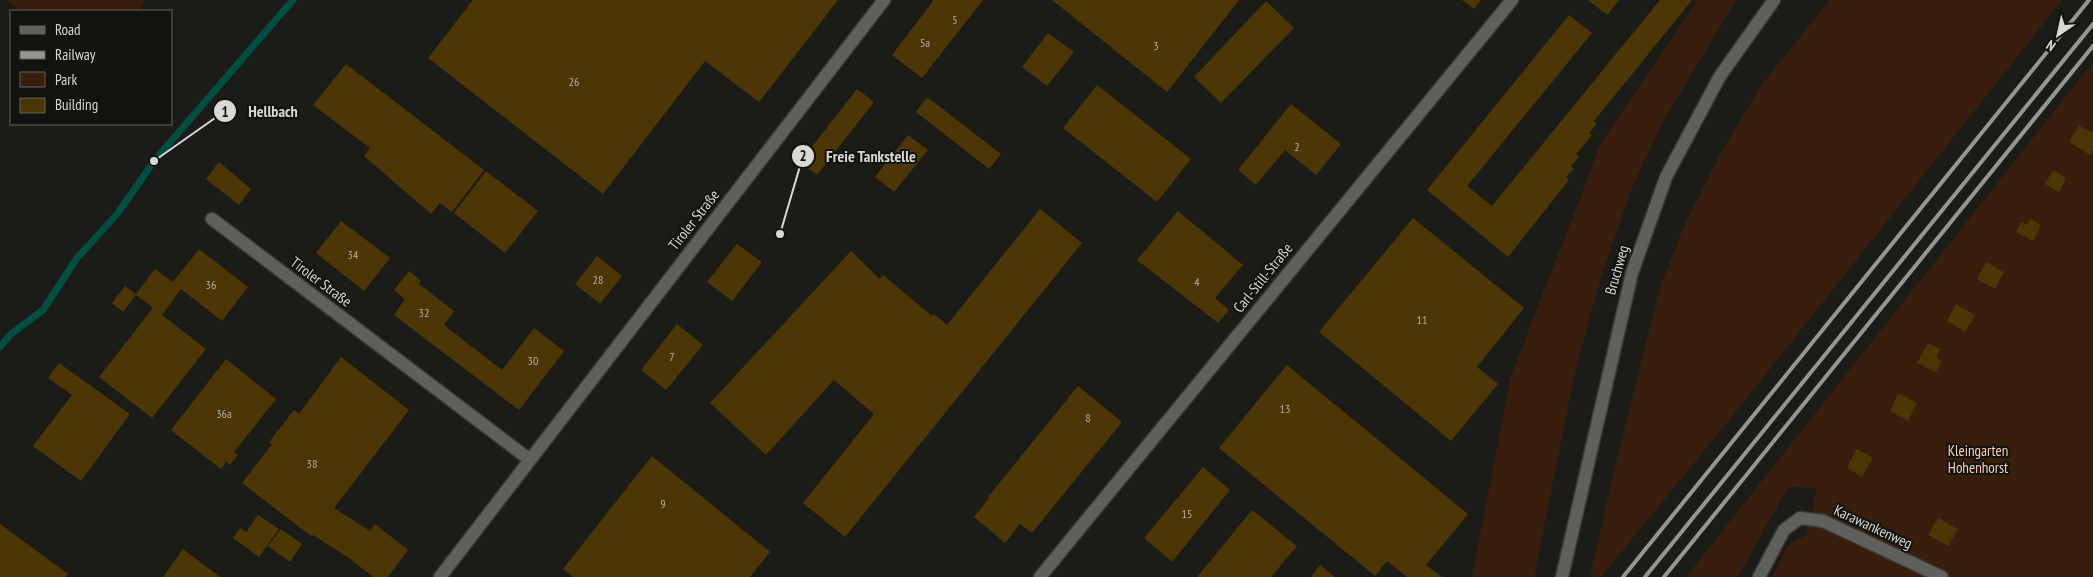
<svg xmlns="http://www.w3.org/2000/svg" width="2093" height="577" font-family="'PT Sans Narrow',sans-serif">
	<rect width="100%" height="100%" fill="#1b1c18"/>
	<!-- green -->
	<path fill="#3a1e0d" d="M7,0h137l-4,11h-120z
		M1698,0h38l-74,123 -31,67 -31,90 -26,96 -40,201h-62l39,-201 78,-201 10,-29z
		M1830,0h232l-315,398 -146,179h-11l15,-67 37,-151 20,-77 23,-58 38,-75 40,-66z
		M2093,62v515h-321l15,-31 19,-11 11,-47 -29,-1 -50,90h-52z"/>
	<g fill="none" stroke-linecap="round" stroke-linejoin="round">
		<!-- stream -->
		<path stroke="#034d41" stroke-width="7" d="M0,347l11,-13 32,-24 34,-52 41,-45 36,-52 139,-161"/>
	</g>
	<!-- building -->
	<path fill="#4c3605" d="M473,0h365l-79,102 -54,-41 -102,133 -175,-136z
		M934,0h49l-61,78 -30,-23z
		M1052,0h187l-72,92z
		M1462,0h19l-7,9z
		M1588,0h31l-12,15z
		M1660,0h32l-98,121 3,3 -8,9 3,2 -16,19 3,3 -8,9 3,3 -8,8 3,3 -61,77 -81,-67 142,-175 23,18 -125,153 25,20z
		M1266,1l28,27 -73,75 -27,-26z
		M1048,33l26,19 -27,34 -25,-19z
		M346,64l138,106 -32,42 -12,-9 -9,11 -67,-58 6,-8 -57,-43z
		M1097,85l94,74 -34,43 -94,-74z
		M857,89l17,13 -57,73 -17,-13z
		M927,97l74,57 -12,15 -73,-57z
		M1291,104l50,40 -25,31 -31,-25 -29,35 -18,-15z
		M2079,126l14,7v17l-3,5 -21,-13z
		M908,135l20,15 -34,42 -19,-15z
		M219,162l32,27 -12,16 -33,-26z
		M2053,170l13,8 -7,14 -14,-8z
		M486,171l52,40 -33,42 -51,-40z
		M1040,209l42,34 -237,294 -42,-34 71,-89 -40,-34 -68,75 -56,-52 141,-152 29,28 3,-4 49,41 2,-2 13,11z
		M1178,211l65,54 -28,33 14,12 -11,13 -81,-63z
		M1413,218l111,90 -47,59 21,17 -47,57 -132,-109z
		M2030,219l11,6 -8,16 -17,-9 5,-10 6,3z
		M341,221l49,37 -26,33 -48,-38z
		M737,244l25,18 -30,39 -25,-19z
		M199,249l49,38 -26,34 -41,-32 -19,26 44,34 -54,69 -53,-41 54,-69 -17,-13 -13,17 -11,-9 13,-17 11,8 19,-25 18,13z
		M597,256l25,20 -22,28 -25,-20z
		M1986,262l18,10 -9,17 -18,-10z
		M409,271l12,10 -2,3 35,27 -10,14 58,45 32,-42 30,23 -45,59 -125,-95 11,-16 -11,-9z
		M1956,304l19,11 -10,17 -18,-11z
		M677,324l26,21 -37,45 -25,-20z
		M1928,343l12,6 -4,8 6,4 -6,11 -19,-9z
		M341,357l68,53 -75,98 36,23 5,-7 33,26 -20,27h-15l-24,-19 -36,-23 -2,1 -69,-53 30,-39 -3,-2 25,-32 5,4z
		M226,359l50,40 -42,53 4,3 -8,10 -4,-3 -5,7 -50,-39z
		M59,363l71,51 -49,67 -48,-35 39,-51 -24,-17z
		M1287,365l181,149 -42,51 16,12h-35l-20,-16 -12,15 -156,-128z
		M1078,386l44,36 -90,111 -12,-9 -15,19 -31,-26 15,-19 -1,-1z
		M1898,393l19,10 -9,18 -18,-10z
		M1857,449l16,9 -11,19 -15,-9z
		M652,456l118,96 -20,25h-177l-10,-8z
		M1203,467l27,23 -58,72 -28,-24z
		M1252,510l45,36 -26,31h-74z
		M258,515l21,14 -20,28 -26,-19 7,-10 6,4z
		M1938,518l20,11 -10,17 -20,-11z
		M0,524l68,50 -2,3h-66z
		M281,529l21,15 -12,18 -22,-16z
		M183,549l37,28h-57z
		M1320,565l15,12h-24z"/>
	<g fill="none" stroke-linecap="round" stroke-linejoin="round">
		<!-- street casing -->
		<g stroke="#383836" stroke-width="15">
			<path id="street" d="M212,219l318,241
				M440,577l444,-577
				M1040,577l472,-577
				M1759,577l25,-47 16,-12 23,3 119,56"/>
		</g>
		<!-- secondary casing -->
		<g stroke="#383836" stroke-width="15">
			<path id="secondary" d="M1562,577l70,-304 34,-96 54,-101 54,-76"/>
		</g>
		<!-- street -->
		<use href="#street" stroke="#5f605b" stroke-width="12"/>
		<!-- secondary -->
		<use href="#secondary" stroke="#5f605b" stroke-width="12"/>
		<!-- rail -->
		<path stroke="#959592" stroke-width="4" d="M1623,577l466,-577
			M1645,577l448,-553
			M1664,577l429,-531"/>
	</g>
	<g text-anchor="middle" stroke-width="4" stroke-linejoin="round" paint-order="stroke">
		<!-- number labels -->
		<g font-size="12" fill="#b5b0a1">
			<text x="955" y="24">5</text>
			<text x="925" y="47">5a</text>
			<text x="1156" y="50">3</text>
			<text x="574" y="86">26</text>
			<text x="1297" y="151">2</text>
			<text x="353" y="259">34</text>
			<text x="598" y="284">28</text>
			<text x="1197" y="286">4</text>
			<text x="211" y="289">36</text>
			<text x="424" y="317">32</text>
			<text x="1422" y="324">11</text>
			<text x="672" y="361">7</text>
			<text x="533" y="365">30</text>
			<text x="1285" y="413">13</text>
			<text x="224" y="418">36a</text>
			<text x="1088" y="422">8</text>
			<text x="312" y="468">38</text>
			<text x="663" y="508">9</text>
			<text x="1187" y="518">15</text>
		</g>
		<!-- street labels -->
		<g font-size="15" fill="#d8d8d5" stroke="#12130f">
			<text transform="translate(694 220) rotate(-52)" y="5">Tiroler Straße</text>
			<text transform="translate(1617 270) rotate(-74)" y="5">Bruchweg</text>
			<text transform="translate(1263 278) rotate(-51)" y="5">Carl-Still-Straße</text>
			<text transform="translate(321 282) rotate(37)" y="5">Tiroler Straße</text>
			<text transform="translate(1873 527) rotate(25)" y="5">Karawankenweg</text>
		</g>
		<!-- park labels -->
		<g font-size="15" fill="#faceb7" stroke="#12130f">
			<text x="1978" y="456">Kleingarten<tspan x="1978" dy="17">Hohenhorst</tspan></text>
		</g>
	</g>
	<!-- callouts -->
	<path fill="none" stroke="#d8d8d5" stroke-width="2" d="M154 161L225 111M780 234L803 156"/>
	<g fill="#d8d8d5" stroke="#12130f" stroke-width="2">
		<circle cx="154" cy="161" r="5"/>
		<circle cx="780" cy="234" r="5"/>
		<circle cx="225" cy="111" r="12"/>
		<circle cx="803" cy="156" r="12"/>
	</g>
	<g font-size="15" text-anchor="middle" font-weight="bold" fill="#111">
		<text x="225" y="117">1</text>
		<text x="803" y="161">2</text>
	</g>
	<g font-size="16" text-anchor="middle" font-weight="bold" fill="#d8d8d5" stroke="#12130f" stroke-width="4" stroke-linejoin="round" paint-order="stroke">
		<text x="273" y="117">Hellbach</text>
		<text x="871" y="162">Freie Tankstelle</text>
	</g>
	<!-- legend -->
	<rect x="10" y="10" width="162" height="115" fill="#12130f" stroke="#61625e"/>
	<rect x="20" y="26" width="25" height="8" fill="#5f605b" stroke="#61625e"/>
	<text x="55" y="35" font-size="15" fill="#d8d8d5">Road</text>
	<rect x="20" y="51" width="25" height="8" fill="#959592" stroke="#61625e"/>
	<text x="55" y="60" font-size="15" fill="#d8d8d5">Railway</text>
	<rect x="20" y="72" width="25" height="15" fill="#3a1e0d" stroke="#61625e"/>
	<text x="55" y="85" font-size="15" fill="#d8d8d5">Park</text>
	<rect x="20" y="98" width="25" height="15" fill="#4c3605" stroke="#61625e"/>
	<text x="55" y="110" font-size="15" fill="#d8d8d5">Building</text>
	<!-- north arrow -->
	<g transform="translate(2058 35) rotate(214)" stroke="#12130f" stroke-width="4" paint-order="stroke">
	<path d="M0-4L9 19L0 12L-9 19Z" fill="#d8d8d5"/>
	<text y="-8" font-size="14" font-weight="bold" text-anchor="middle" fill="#d8d8d5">N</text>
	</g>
</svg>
